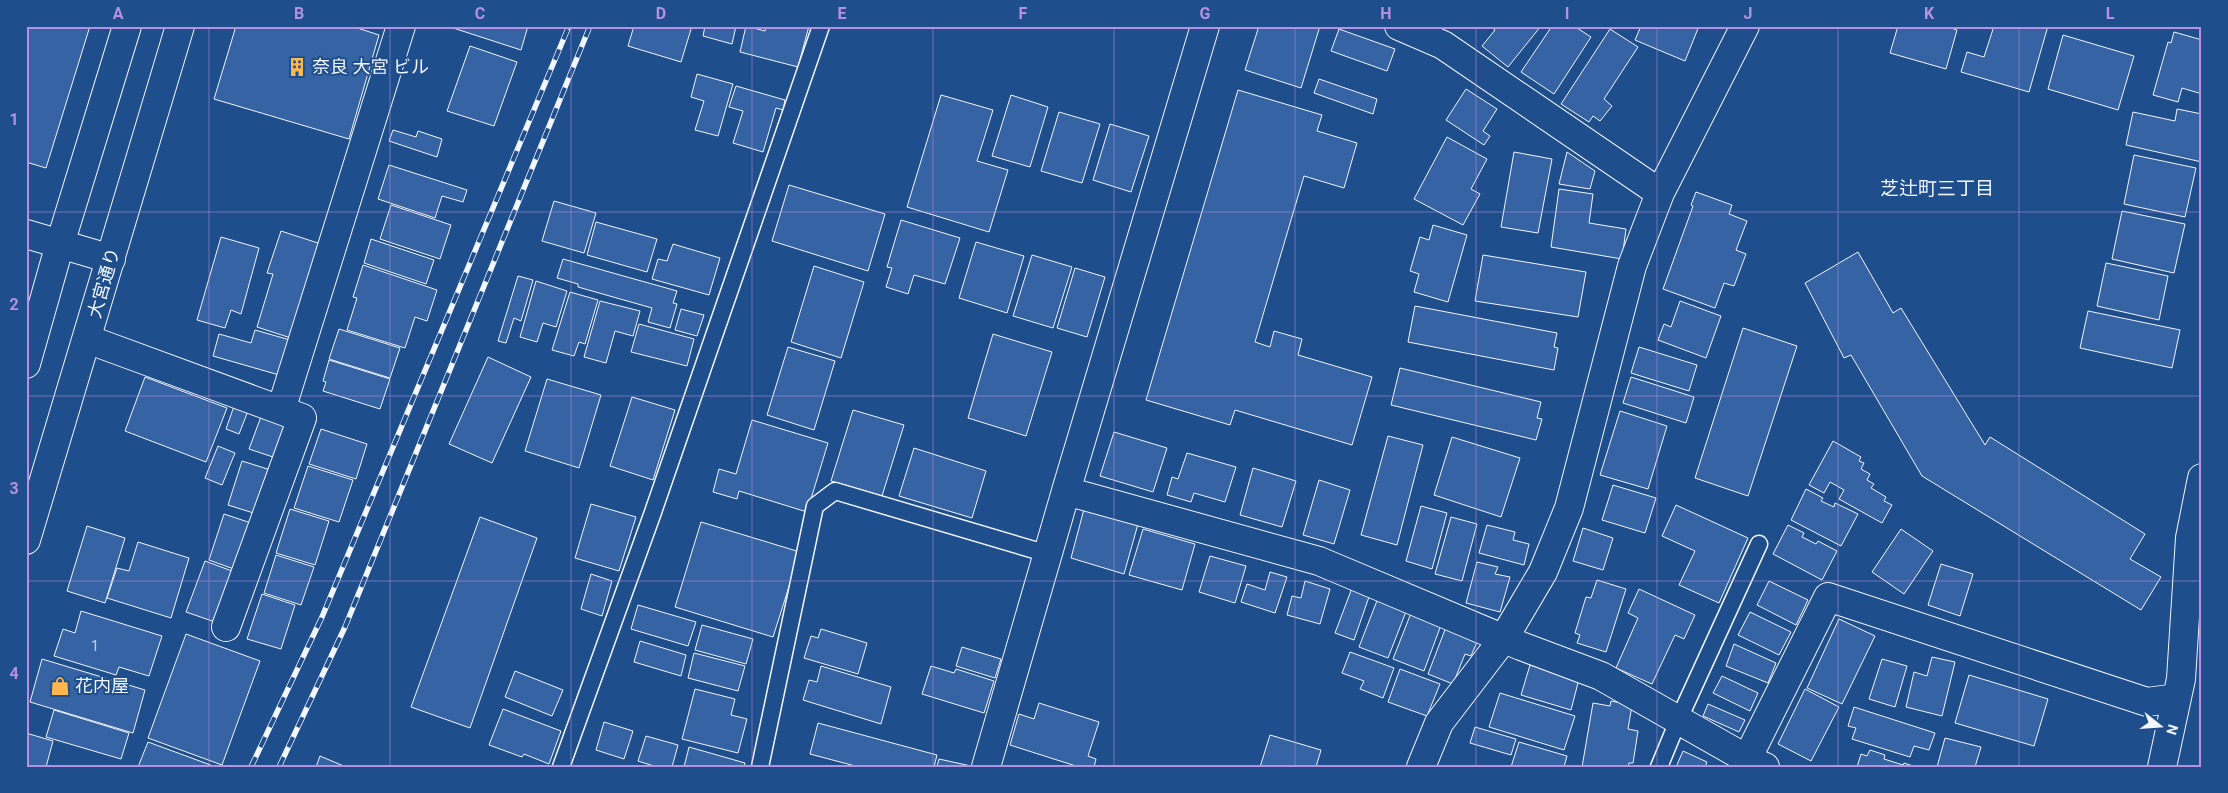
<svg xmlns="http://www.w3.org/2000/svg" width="2228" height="793" font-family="Roboto,'Noto Sans JP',sans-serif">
	<rect width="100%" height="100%" fill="#1f4e8c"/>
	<!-- building -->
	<path fill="#3563a3" stroke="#f2f6ff" d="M26,26h64l-44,142 -20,-6z
		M236,26h115l28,9 -30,104 -135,-40z
		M447,26h81l-7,24z
		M634,26h58l-11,36 -53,-16z
		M705,26h31l-4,18 -29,-8z
		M746,26l19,5 1,-5h43l-11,41 -58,-15z
		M1259,26h61l-19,62 -56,-18z
		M1490,26h51l-33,41 -26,-21 13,-16z
		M1552,26h22l17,11 -37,57 -33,-22z
		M1641,26h58l-14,35 -50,-21z
		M1898,26h47l12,4 -11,39 -56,-16z
		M1994,26h54l-19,66 -68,-20 6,-20 17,5z
		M1339,29l56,20 -8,22 -56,-20z
		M1610,29l28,18 -34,52 8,7 -12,15 -7,-5 -4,6 -28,-18z
		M2174,32l28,8v54l-20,-6 -4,14 -25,-7 15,-53 3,1z
		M2063,35l71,21 -16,54 -70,-21z
		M470,46l47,16 -23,64 -47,-15z
		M697,74l36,10 -15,52 -23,-6 9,-29 -13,-4z
		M1319,79l58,20 -4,15 -59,-21z
		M736,86l49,14 -2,10 -7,-2 -13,44 -30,-9 10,-32 -14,-4z
		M1466,89l31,20 -14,22 7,5 -6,9 -38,-25z
		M1238,90l84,25 -5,16 40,12 -13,45 -40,-12 -49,166 15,5 4,-16 28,8 -4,16 74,22 -20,68 -117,-35 -5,15 -84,-25z
		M941,95l52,15 -16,51 31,9 -19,62 -82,-25z
		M1011,95l37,12 -18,60 -38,-11z
		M2177,109l25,5v48l-76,-17 7,-33 42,9z
		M1059,112l41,12 -18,59 -41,-12z
		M1110,124l39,12 -18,56 -38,-12z
		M393,130l23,7 2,-6 24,8 -5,18 -48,-16z
		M1447,137l40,22 -16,30 9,5 -17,31 -49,-26z
		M1514,152l38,7 -14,74 -37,-6z
		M1567,152l28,19 -5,18 -31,-5z
		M2134,155l62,13 -11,49 -61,-13z
		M389,165l78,25 -4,12 -21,-6 -7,22 -57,-19z
		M789,185l96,29 -17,57 -96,-30z
		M1559,189l34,5 -4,29 37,6 -4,30 -71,-12z
		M1696,192l36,13 -3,9 18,7 -11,29 10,4 -12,32 -10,-3 -9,25 -52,-19 30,-83 -2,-1z
		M554,201l42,12 -12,40 -42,-12z
		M391,205l60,20 -11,34 -60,-20z
		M2122,211l63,13 -11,49 -62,-14z
		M901,220l59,18 -15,46 -31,-9 -6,19 -22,-7 6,-19 -5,-1z
		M596,222l61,17 -10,33 -60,-17z
		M1433,225l34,10 -19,67 -34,-10 5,-18 -9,-3 10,-34 9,3z
		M281,231l40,13 -30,94 -34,-11 16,-53 -6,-1z
		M221,237l38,11 -18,66 -10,-4 -6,18 -28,-8z
		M371,239l63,21 -8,24 -62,-21z
		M976,242l48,14 -17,57 -48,-15z
		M673,244l47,14 -11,37 -57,-16 6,-20 9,2z
		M1858,252l35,61 8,-5 84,137 5,-8 155,97 -15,25 31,18 -20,33 -219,-134 -71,-121 -7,3 -39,-75z
		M1032,255l40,12 -19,61 -40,-12z
		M1483,255l103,17 -8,45 -103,-16z
		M563,259l114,32 -4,12 4,1 -7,24 -22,-6 4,-14 -74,-21v-3l-21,-6z
		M2106,263l62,13 -9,44 -62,-14z
		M363,265l74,25 -10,31 -12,-4 -10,31 -58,-18 10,-32 -4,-1z
		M814,266l50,16 -23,76 -50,-16z
		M1075,268l30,9 -18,60 -30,-9z
		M518,276l15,4 -12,41 -7,-3 -8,25 -8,-2z
		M536,281l31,10 -11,36 -13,-4 -6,19 -17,-5z
		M570,292l28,8 -13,44 -6,-2 -5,14 -22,-6z
		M600,301l40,10 -7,25 -18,-5 -9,32 -22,-6z
		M1680,301l41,15 -15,42 -48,-18 6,-16 7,3z
		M1415,306l142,27 -3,14 4,1 -4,22 -146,-28z
		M681,309l23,6 -7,21 -22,-6z
		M2088,311l92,19 -8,38 -92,-20z
		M639,324l55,15 -7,27 -56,-14z
		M1743,328l54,18 -49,150 -53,-18z
		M339,329l61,19 -10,30 -61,-19z
		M255,330l35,10 -11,35 -66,-19 6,-22 32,9z
		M993,334l59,18 -26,84 -58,-18z
		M788,347l47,14 -21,69 -47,-15z
		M1639,347l58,18 -8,26 -58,-18z
		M488,357l43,20 -39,86 -43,-19z
		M329,360l61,19 -10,30 -57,-18 3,-9 -3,-1z
		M1400,368l141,34 -4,16 5,1 -6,21 -145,-35z
		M145,377l82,31 -21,54 -81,-31z
		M1631,377l63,20 -8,26 -63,-20z
		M547,379l54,16 -22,73 -54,-17z
		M632,397l43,13 -22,70 -43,-14z
		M234,406l14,5 -9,23 -13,-5z
		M853,410l51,15 -22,71 -51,-15z
		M1620,411l47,15 -19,63 -48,-14z
		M262,414l32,12 -12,34 -33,-11z
		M752,420l76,23 -21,69 -68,-21 -2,8 -24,-7 6,-23 17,5z
		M321,429l46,15 -11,35 -47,-15z
		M1114,432l53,16 -14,44 -53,-16z
		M1388,436l35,9 -26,100 -36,-10z
		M1452,437l68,21 -19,59 -67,-22z
		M1833,441l28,16 -2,4 5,2 -3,6 9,5 -3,6 7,4 -3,4 15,9 -2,4 8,4 -10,18 -43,-24 5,-9 -14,-8 -6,11 -15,-8z
		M218,446l17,7 -13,32 -17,-7z
		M914,448l72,23 -14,47 -73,-22z
		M1187,453l49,14 -11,35 -31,-9 -3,9 -24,-7 5,-18 6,2z
		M242,461l35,11 -14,44 -35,-11z
		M308,466l45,14 -14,42 -45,-14z
		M1253,468l43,13 -14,46 -42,-12z
		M1319,480l31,10 -16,54 -31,-9z
		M1613,485l43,13 -11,35 -43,-13z
		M1806,489l17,9 -2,3 13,6 1,-4 23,11 -17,32 -50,-26z
		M591,504l45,13 -17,54 -44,-13z
		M1676,505l72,33 -29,65 -40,-18 16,-34 -33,-15z
		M1421,506l26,7 -15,56 -26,-8z
		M290,509l39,12 -14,44 -39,-12z
		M1084,509l54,15 -14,50 -53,-16z
		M224,514l33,11 -15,47 -33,-12z
		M480,517l57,21 -67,190 -59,-21z
		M1451,517l26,7 -15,57 -27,-7z
		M701,522l99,30 -27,85 -98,-30z
		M1487,525l28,7 -2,8 16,4 -5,21 -45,-12z
		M1788,525l16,8 -2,4 14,7 2,-3 19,10 -15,29 -49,-26z
		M87,526l38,12 -20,65 -38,-12z
		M1583,528l30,10 -10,32 -30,-9z
		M1143,529l52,15 -13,46 -53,-15z
		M1901,529l32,22 -29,43 -32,-22z
		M138,542l51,16 -18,60 -64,-20 10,-30 12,3z
		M276,555l38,12 -13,38 -37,-12z
		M1210,556l36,10 -11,37 -36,-11z
		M205,561l35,13 -19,50 -35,-12z
		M1477,562l21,5 -3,7 15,3 -10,35 -34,-9z
		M1941,564l32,10 -13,42 -32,-11z
		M1270,572l17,5 -12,36 -34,-11 6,-18 18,6z
		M591,574l21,7 -10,35 -21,-7z
		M1597,580l29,9 -20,63 -29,-9 3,-8 -5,-2 11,-36 5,1z
		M1305,581l25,8 -10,35 -33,-9 5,-19 9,2z
		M1769,581l39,19 -12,25 -39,-20z
		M1352,588l18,6 -16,46 -19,-7z
		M1639,589l56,26 -11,24 -9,-4 -23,49 -36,-16 22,-50 -10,-5z
		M262,594l33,11 -14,44 -34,-10z
		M1378,598l29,11 -19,49 -29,-11z
		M638,605l58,17 -8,24 -57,-17z
		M81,611l81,25 -13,40 -30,-9 -3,8 -62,-19 9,-27 12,4z
		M1750,612l41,20 -12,23 -41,-20z
		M1411,613l30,12 -17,46 -31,-12z
		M1839,619l36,17 -33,68 -35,-16z
		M702,625l51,14 -7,25 -51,-14z
		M1446,627l31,15 -6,14 -6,-2 -12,30 -25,-10z
		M821,629l46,14 -9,31 -54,-16 7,-22 7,2z
		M186,634l74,27 -38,104 -74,-27z
		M640,641l46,14 -5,21 -47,-14z
		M1734,644l42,19 -8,20 -42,-17z
		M962,647l39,12 -6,19 -39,-12z
		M1350,652l44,16 -11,30 -23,-9 4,-8 -22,-8z
		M694,653l51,13 -7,25 -50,-13z
		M1932,657l23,5 -13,54 -36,-9 8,-35 13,4z
		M42,659l103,31 -12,43 -103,-31z
		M1882,659l25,7 -12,41 -26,-8z
		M1530,665l49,14 -8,31 -50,-15z
		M821,666l70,21 -10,37 -78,-24 6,-20 8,2z
		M931,666l23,7 2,-4 38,12 -10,32 -62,-19z
		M1400,669l40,15 -13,32 -39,-14z
		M515,671l48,19 -11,26 -47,-19z
		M1969,675l79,24 -14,47 -79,-23z
		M1722,676l36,17 -8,18 -37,-18z
		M695,689l40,10 -4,16 16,4 -9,34 -56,-14z
		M1805,689l34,18 -28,54 -33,-17z
		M1500,693l75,23 -11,34 -75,-23z
		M1611,701l21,4 -4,24 10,2 -5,32h-4l-1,4h-46l11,-64 17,3z
		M1039,703l60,19 -11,34 8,3 -2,8h-15l-69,-22 9,-31 15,5z
		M1708,704l37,16 -6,12 -36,-16z
		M1854,707l81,26 -6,17 -15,-4 -4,11 -58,-18 4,-11 -8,-2z
		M503,709l58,22 -12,33 -25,-10 -2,3 -33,-12z
		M54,710l75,23 -8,26 -75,-22z
		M604,722l29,9 -9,28 -28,-9z
		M818,723l119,32 -3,12h-75l-49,-13z
		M1475,727l41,12 -5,16 -41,-12z
		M26,733l27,8 -7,26h-20z
		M1270,735l51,15 -5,17h-56z
		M646,736l32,9 -6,22h-15l-19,-6z
		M1945,738l36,9 -6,20h-38z
		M148,742l68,25h-78z
		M1519,742l48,14 -3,11h-53z
		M689,747l56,16 -1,4h-60z
		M1870,750l15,5 -1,4 19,6 1,-2 12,4h-59l4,-13 6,2z
		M1683,751l24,11 -2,5h-29z
		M320,756l26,11h-30z
		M939,759l32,7 -1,1h-33z"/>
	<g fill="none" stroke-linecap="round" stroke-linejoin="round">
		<!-- service casing -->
		<g stroke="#f2f6ff" stroke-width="19">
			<path id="service" d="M561,767l91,-252 169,-489
				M760,767l55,-261 20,-15 213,63
				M1659,767l19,-46 81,-177"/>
		</g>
		<!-- minor casing -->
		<g stroke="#f2f6ff" stroke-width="30">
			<path id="minor" d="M1399,26l44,19 217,148
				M26,234l85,25
				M87,339l215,79 -76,209
				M281,410l120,-384
				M1066,491l253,70 202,85 80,30 146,83 18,8
				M1747,759l81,-162 319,105 30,-4
				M986,767l80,-276 139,-465
				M1421,767l18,-44 65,-85 39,-66 26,-64 63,-242 28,-73 85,-167
				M2162,767l19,-88 9,-141 12,-60"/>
		</g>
		<!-- trunk casing -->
		<g stroke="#f2f6ff" stroke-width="30">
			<path id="trunk" d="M26,364l34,-120 67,-218
				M26,540l154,-514"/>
		</g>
		<!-- service -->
		<use href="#service" stroke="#1f4e8c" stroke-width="16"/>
		<!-- minor -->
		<use href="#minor" stroke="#1f4e8c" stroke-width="28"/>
		<!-- trunk -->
		<use href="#trunk" stroke="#1f4e8c" stroke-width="28"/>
		<!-- rail casing -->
		<g stroke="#f2f6ff" stroke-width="5.5">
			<path id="rail" d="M251,767l71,-150 247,-591
				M279,767l66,-140 245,-601"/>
		</g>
		<!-- rail -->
		<use href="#rail" stroke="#1f4e8c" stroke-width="4" stroke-dasharray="11" stroke-linecap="butt"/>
	</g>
	<!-- grid -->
	<path fill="none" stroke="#b691df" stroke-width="1" stroke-opacity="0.55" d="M209,26v741M390,26v741M571,26v741M752,26v741M933,26v741M1114,26v741M1295,26v741M1476,26v741M1657,26v741M1838,26v741M2019,26v741M26,212h2176M26,396h2176M26,581h2176"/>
	<!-- icons -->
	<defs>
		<g id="building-bare" transform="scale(1.5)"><path d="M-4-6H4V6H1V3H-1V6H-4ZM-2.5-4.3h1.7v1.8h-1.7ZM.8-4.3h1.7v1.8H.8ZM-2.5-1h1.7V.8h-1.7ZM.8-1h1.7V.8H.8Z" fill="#ffb74d" stroke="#1f4e8c" stroke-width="2.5" paint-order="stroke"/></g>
		<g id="shop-bare" transform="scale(1.5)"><path d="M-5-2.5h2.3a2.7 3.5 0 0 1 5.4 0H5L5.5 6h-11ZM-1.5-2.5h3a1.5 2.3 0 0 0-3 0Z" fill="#ffb74d" stroke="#1f4e8c" stroke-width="2.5" paint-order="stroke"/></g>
	</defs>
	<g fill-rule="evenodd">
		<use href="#building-bare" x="297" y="67"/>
		<use href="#shop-bare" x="60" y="686"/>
	</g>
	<g text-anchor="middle" stroke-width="4" stroke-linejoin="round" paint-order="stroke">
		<!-- number labels -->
		<g font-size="15" fill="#c3d1e8">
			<text x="95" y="651">1</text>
		</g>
		<!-- poi labels -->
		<g font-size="18" fill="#f2f6ff" stroke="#1f4e8c" text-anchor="start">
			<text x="312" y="73">奈良 大宮 ビル</text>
			<text x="75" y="692">花内屋</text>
		</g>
		<!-- street labels -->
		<g font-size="18" fill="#f2f6ff" stroke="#1f4e8c">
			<text transform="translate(104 283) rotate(-74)" y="6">大宮通り</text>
		</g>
		<!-- neighbourhood labels -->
		<g font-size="19" fill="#f2f6ff" stroke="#1f4e8c">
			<text x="1937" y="195">芝辻町三丁目</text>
		</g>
	</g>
	<!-- border -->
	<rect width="2228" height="793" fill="none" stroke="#1f4e8c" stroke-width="55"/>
	<!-- north arrow -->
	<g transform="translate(2160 726) rotate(107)" stroke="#1f4e8c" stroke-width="4" paint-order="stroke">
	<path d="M0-4L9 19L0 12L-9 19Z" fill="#f2f6ff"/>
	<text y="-8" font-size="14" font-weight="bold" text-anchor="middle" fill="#f2f6ff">N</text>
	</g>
	<rect x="28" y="28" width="2172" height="738" fill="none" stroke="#b691df" stroke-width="2"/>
	<g font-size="16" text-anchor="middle" font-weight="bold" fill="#b691df">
		<text x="118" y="19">A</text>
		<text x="299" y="19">B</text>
		<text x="480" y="19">C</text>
		<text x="661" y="19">D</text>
		<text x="842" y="19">E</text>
		<text x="1023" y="19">F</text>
		<text x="1205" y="19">G</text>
		<text x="1386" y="19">H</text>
		<text x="1567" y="19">I</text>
		<text x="1748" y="19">J</text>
		<text x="1929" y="19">K</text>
		<text x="2110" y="19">L</text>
		<text x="14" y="125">1</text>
		<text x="14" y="310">2</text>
		<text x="14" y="494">3</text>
		<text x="14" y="679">4</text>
	</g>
</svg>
